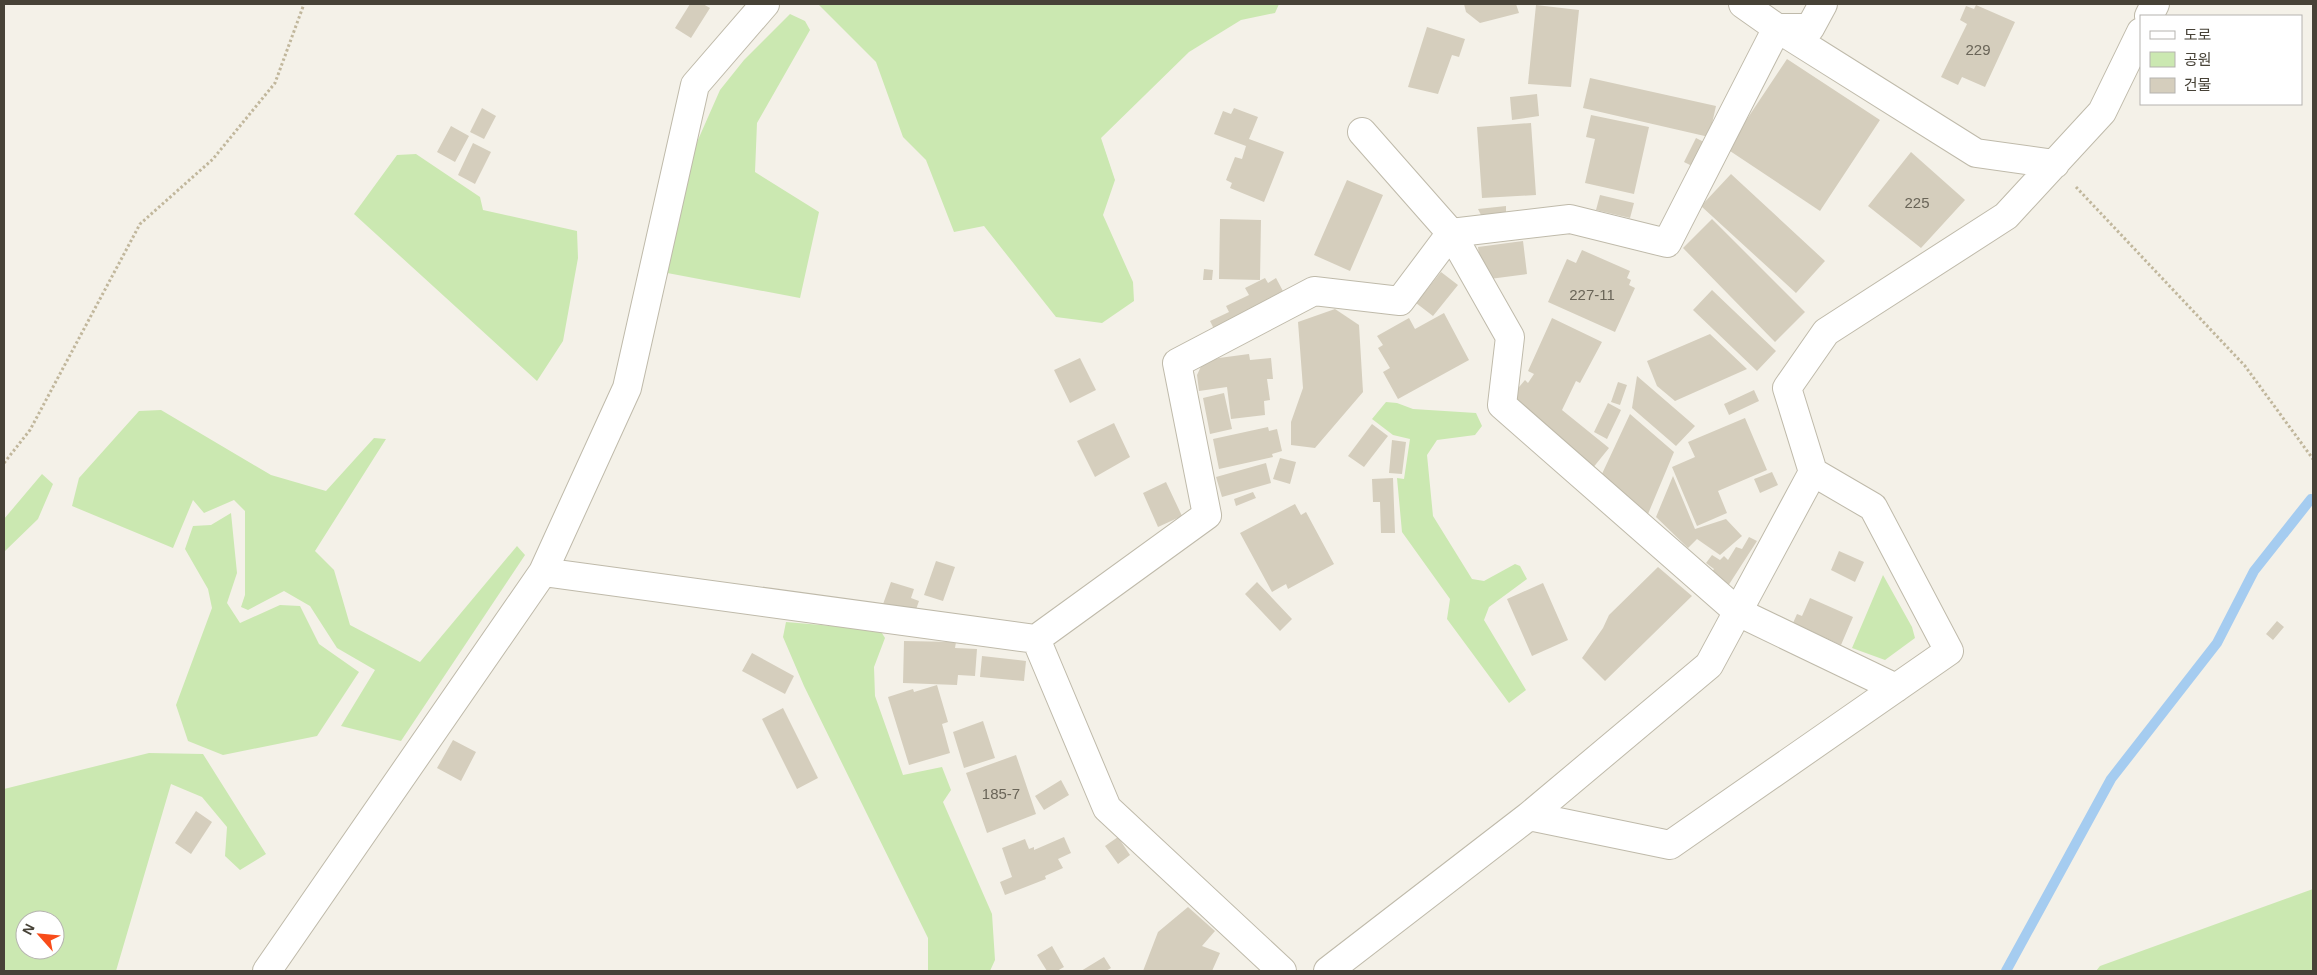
<svg xmlns="http://www.w3.org/2000/svg" width="2317" height="975" font-family="Helvetica,'Noto Sans KR',sans-serif">
	<rect width="100%" height="100%" fill="#f4f1e8"/>
	<!-- green -->
	<path fill="#cbe8b1" fill-rule="evenodd" d="M818,4h461l-4,9 -34,7 -52,32 -88,86 14,42 -12,35 30,67 1,19 -32,22 -46,-6 -72,-91 -30,6 -28,-72 -23,-23 -27,-75z
		M790,14l15,7 5,9 -53,93 -2,49 64,40 -19,86 -138,-26 24,-105 34,-77 24,-30z
		M416,154l64,43 3,13 94,21 1,27 -15,83 -26,40 -183,-167 43,-59z
		M1386,402l11,1 16,6 63,4 6,13 -7,9 -38,5 -10,15 6,61 39,63 12,2 31,-17 5,2 7,13 -38,28 -5,13 42,70 -17,13 -62,-84 3,-20 -48,-67 -5,-54 7,1 6,-40 -17,-4 -21,-16z
		M161,410l110,65 55,16 48,-53 12,1 -71,112 19,19 16,55 70,37 97,-116 8,9 -124,186 -60,-15 34,-56 -38,-22 -27,-42 -26,-15 -36,19 -7,-3 4,-12v-84l-11,-11 -30,13 -11,-13 -20,48 -101,-42 7,-28 60,-67z
		M42,474l11,10 -15,35 -34,33v-33z
		M231,513l6,60 -10,30 13,20 40,-18 20,1 19,38 40,28 -42,64 -94,19 -35,-14 -12,-36 36,-97 -4,-19 -23,-40 8,-23 18,-1z
		M1883,575l29,52 3,11 -30,22 -33,-12z
		M786,622l94,8 5,8 -11,29 1,29 28,79 39,-8 9,23 -8,12 49,112 3,46 -5,11h-62v-33l-124,-252 -21,-49z
		M149,753l54,1 63,100 -26,16 -15,-14 2,-29 -25,-30 -31,-13 -55,187h-112v-182zM25,920h30v30h-30z
		M2313,889v82h-217l4,-5z"/>
	<g fill="none" stroke-linecap="round" stroke-linejoin="round">
		<!-- stream -->
		<path stroke="#a5ccf0" stroke-width="10" d="M2006,971l105,-192 106,-136 37,-72 57,-72"/>
	</g>
	<!-- building -->
	<path fill="#d5cebd" d="M690,4h13l7,4 -19,30 -16,-10z
		M1464,4h52l3,9 -39,10 -14,-11z
		M1536,5l43,5 -8,77 -43,-3z
		M1976,5l39,17 -30,65 -23,-10 -4,8 -17,-8 26,-53 -7,-4 6,-14 8,3z
		M1427,27l38,12 -6,18 -7,-2 -14,39 -30,-7z
		M1787,59l93,61 -60,91 -93,-62z
		M1590,78l126,28 -7,31 -126,-29z
		M1537,94l2,22 -27,4 -2,-23z
		M482,108l14,8 -12,23 -14,-7z
		M1234,108l24,9 -9,22 35,13 -20,50 -34,-14 2,-5 -6,-3 9,-23 7,2 4,-13 -32,-12 9,-23 8,3z
		M1591,115l58,12 -15,67 -49,-11 10,-44 -9,-2z
		M1531,123l5,72 -54,3 -5,-71z
		M451,126l18,10 -14,26 -18,-10z
		M1696,138l12,6 -12,24 -12,-6z
		M473,143l18,9 -16,32 -17,-9z
		M1911,152l54,48 -44,48 -53,-42z
		M1731,174l94,87 -29,32 -95,-87z
		M1347,180l36,15 -33,76 -36,-16z
		M1600,195l34,8 -4,15 -34,-8z
		M1506,206v7l-24,4 -4,-8z
		M1220,219l41,1 -1,60 -41,-1z
		M1712,219l93,93 -30,30 -92,-94z
		M1523,241l4,33 -45,6 -4,-33z
		M1582,250l48,21 -3,7 4,2 -2,5 6,3 -20,44 -67,-30 19,-43 9,4z
		M1204,269l9,1 -1,10h-9z
		M1441,272l17,13 -25,31 -17,-13z
		M1265,278l3,5 8,-5 8,15 -70,36 -4,-8 19,-9 -3,-6 23,-11 -4,-7z
		M1712,290l64,61 -19,20 -64,-61z
		M1335,309l24,16 4,67 -48,56 -24,-3v-23l12,-34 -5,-66z
		M1444,313l25,47 -71,39 -15,-27 7,-4 -12,-20 5,-3 -6,-9 32,-18 6,11z
		M1552,318l50,24 -22,41 -4,-2 -14,29 47,38 -17,21 -84,-69 17,-20 3,3 6,-9 -6,-3z
		M1710,334l37,35 -72,32 -18,-15 -10,-25z
		M1249,354l1,6 21,-2 2,21h-6l3,21 -6,1 1,14 -34,4 -4,-32 -28,4 -2,-16 6,-13 16,-4z
		M1080,358l16,32 -26,13 -16,-33z
		M1637,376l58,50 -19,20 -44,-38z
		M1618,382l9,3 -7,20 -9,-3z
		M1754,390l5,11 -30,14 -5,-11z
		M1224,393l8,36 -22,5 -7,-36z
		M1608,403l13,7 -14,29 -13,-7z
		M1630,414l44,38 -26,62 -47,-38z
		M1745,418l22,52 -49,21 9,22 -30,13 -25,-59 23,-10 -7,-15z
		M1114,423l16,34 -35,20 -18,-36z
		M1372,424l16,12 -24,31 -16,-11z
		M1268,427l1,4 8,-2 5,22 -10,3 1,3 -54,12 -6,-30z
		M1392,440l14,2 -4,32 -13,-1z
		M1280,458l16,4 -6,22 -17,-5z
		M1266,463l5,20 -49,14 -6,-20z
		M1772,472l6,13 -18,8 -6,-14z
		M1673,476l22,53 31,-10 16,17 -22,19 -23,-16 -9,9 -32,-31z
		M1393,478l2,55h-14l-1,-31h-7l-1,-23z
		M1166,482l16,34 -24,11 -15,-34z
		M1253,492l3,6 -20,8 -2,-7z
		M1295,504l6,11 5,-3 28,52 -46,25 -2,-5 -14,8 -32,-59z
		M1749,537l8,4 -29,45 -17,-13 3,-4 -8,-6 6,-8 8,5 4,-4 4,4 8,-13 6,2z
		M1839,551l25,11 -9,20 -24,-12z
		M936,561l19,6 -12,34 -19,-6z
		M1658,567l34,29 -87,85 -23,-23 21,-30 6,-13z
		M891,582l23,7 -3,9 8,3 -6,17 -31,-11z
		M1257,582l35,37 -12,12 -35,-37z
		M1543,583l25,57 -36,16 -25,-57z
		M1810,598l43,19 -12,28 -48,-22 4,-9 5,2z
		M2277,621l7,6 -11,13 -7,-6z
		M904,641l52,1 -1,6 22,1 -2,27 -17,-1 -1,10 -54,-2z
		M752,653l42,23 -9,18 -43,-23z
		M982,656l44,5 -2,20 -44,-4z
		M937,685l11,37 -6,2 8,29 -41,12 -21,-68 25,-8 1,3z
		M783,708l35,70 -21,11 -35,-70z
		M983,721l12,37 -31,10 -11,-36z
		M453,740l23,12 -15,29 -24,-13z
		M1016,755l20,59 -49,19 -21,-60z
		M1061,780l8,15 -25,15 -9,-14z
		M196,811l16,11 -21,32 -16,-11z
		M1064,837l7,16 -13,6 5,9 -18,8 1,3 -41,16 -5,-13 12,-5 -10,-29 23,-9 4,10 5,-2v3z
		M1118,837l12,18 -12,9 -13,-18z
		M1188,907l27,24 -13,15 18,7 -8,18h-69l15,-39z
		M1052,946l12,21 -7,4h-10l-10,-16z
		M1104,957l7,11 -5,3h-25z"/>
	<g fill="none" stroke-linecap="round" stroke-linejoin="round">
		<!-- minor casing -->
		<g stroke="#bfbaaa" stroke-width="30">
			<path id="minor" d="M1743,4l34,24 199,125 79,11
				M2149,16l6,-12
				M1362,132l89,101 59,104 -8,68 236,207 158,76
				M543,572l493,67 71,169 175,163
				M1036,639l171,-124 -30,-152 137,-72 86,10 51,-68 119,-14 97,24 110,-215h33l13,-24
				M1529,816l180,-151 104,-193
				M267,971l276,-399 84,-184 68,-303 70,-81
				M1328,971l201,-155 141,29 279,-194 -76,-144 -60,-35 -26,-84 39,-56 180,-116 96,-104 39,-80"/>
		</g>
		<!-- path -->
		<path stroke="#c1b79c" stroke-width="3" stroke-dasharray="2.5 2.5" stroke-linecap="butt" d="M2076,187l169,179 68,93
			M4,463l26,-33 110,-206 73,-65 62,-76 29,-79"/>
		<!-- minor -->
		<use href="#minor" stroke="#fff" stroke-width="28"/>
	</g>
	<g text-anchor="middle" stroke-width="4" stroke-linejoin="round" paint-order="stroke">
		<!-- number labels -->
		<g font-size="15" fill="#6a6558">
			<text x="1978" y="55">229</text>
			<text x="1917" y="208">225</text>
			<text x="1592" y="300">227-11</text>
			<text x="1001" y="799">185-7</text>
		</g>
	</g>
	<!-- border -->
	<rect width="2317" height="975" fill="none" stroke="#474237" stroke-width="10"/>
	<!-- legend -->
	<rect x="2140" y="15" width="162" height="90" fill="#ffffff" stroke="#b5b3af"/>
	<rect x="2150" y="31" width="25" height="8" fill="#ffffff" stroke="#b5b3af"/>
	<text x="2184" y="40" font-size="15" fill="#474237">도로</text>
	<rect x="2150" y="52" width="25" height="15" fill="#cbe8b1" stroke="#b5b3af"/>
	<text x="2184" y="65" font-size="15" fill="#474237">공원</text>
	<rect x="2150" y="78" width="25" height="15" fill="#d5cebd" stroke="#b5b3af"/>
	<text x="2184" y="90" font-size="15" fill="#474237">건물</text>
	<!-- north arrow -->
	<g transform="translate(40 935) rotate(297)"><circle r="24" fill="#ffffff" stroke="#b5b3af"/>
	<path d="M0-4L9 19L0 12L-9 19Z" fill="#f84c1a"/>
	<text y="-8" font-size="14" font-weight="bold" text-anchor="middle" fill="#474237">N</text>
	</g>
</svg>
